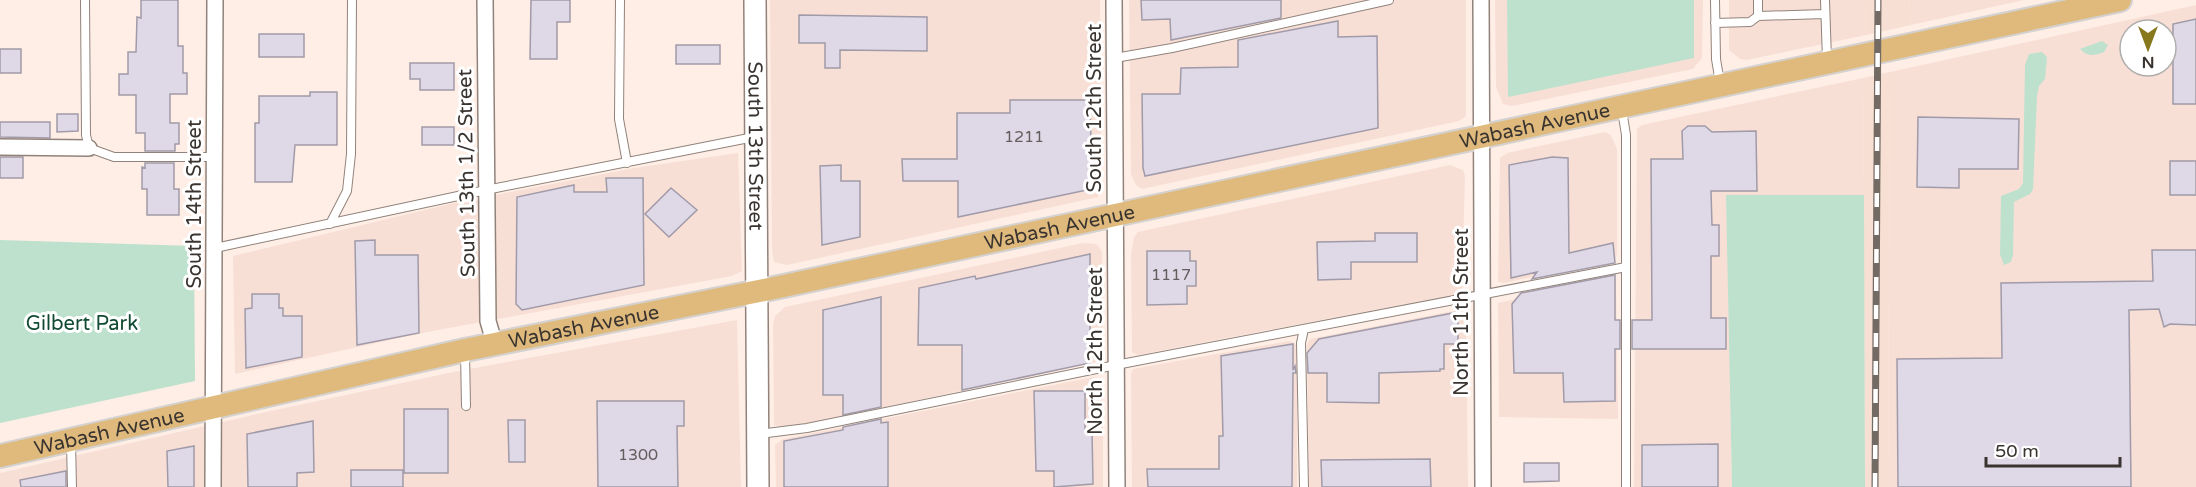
<svg xmlns="http://www.w3.org/2000/svg" width="2196" height="487" font-family="'Varela Round',sans-serif">
	<rect width="100%" height="100%" fill="#ffeee5"/>
	<!-- commercial -->
	<path fill="#f7dfd6" fill-rule="evenodd" d="M770,0h330l1,184 -3,13 -311,68 -13,-3 -2,-12z
		M1129,0h337v116l-7,5 -317,68 -6,-4 -5,-11z
		M1495,0h208l-1,58 -9,11 -181,37 -9,-2 -7,-17z
		M1729,0h136l1,35 -119,25 -7,-1 -11,-9z
		M1909,0h115l-113,25z
		M2196,5v482h-308l2,-415zM2130,30h36v36h-36z
		M1863,78l1,117h-137l5,292h-98l3,-358 5,-4z
		M1605,132l6,3 6,14v105l-2,5 -111,24 -6,-1 2,-124 7,-5z
		M738,153l4,118 -10,5 -310,57 -187,41 -2,-118 221,-53 180,-35z
		M1450,165l13,5 2,6 -3,117 -324,62 -6,-3 -1,-97 3,-18 4,-5z
		M1083,243l14,1 5,8 1,106 -3,3 -275,59 -42,7 -9,-2 -1,-100 2,-9 10,-9z
		M1616,277l2,142 -119,-2 -1,-114z
		M1458,310l8,5 2,172h-159l-2,-142 3,-6z
		M737,320l4,167h-741v-14l266,-61 192,-41z
		M1289,341l8,4v142h-165l-1,-113 2,-5z
		M1093,377l9,1 1,3v106h-327l-1,-42 8,-6z"/>
	<!-- built -->
	<path fill="#f7e0d3" d="M1865,0h44l2,25 -45,10z
		M1890,72l-2,415h-23l-2,-409z"/>
	<!-- green -->
	<path fill="#bde1cd" d="M1507,0h187v58l-186,39z
		M2102,41l6,4 -4,7c-10,4 -16,5 -24,-3z
		M2042,52l5,5 -2,22 -6,7 -2,10 -4,93 -3,5 -16,8 -1,53 -2,7 -7,3 -4,-11 1,-58 18,-7 4,-6 2,-118 4,-11z
		M1726,195h138l1,292h-133z
		M0,240l194,6 1,135 -195,42z"/>
	<!-- building -->
	<path fill="#dfd8e6" stroke="#a19aa8" stroke-width="1.5" d="M141,0h37v46h5v27h4v21h-17v29h9v21h-4v7h-30v-18h-9v-38h-17v-21h9v-22h8l1,-35 4,1z
		M531,0h39v22h-13v37h-27z
		M1141,0h140v18l-110,22 -1,-21 -28,1z
		M799,15l128,2v34l-87,-1v18h-15v-25h-26z
		M2196,19v85h-23v-80z
		M1338,21v16l39,-1 1,92 -233,48 -2,-8 -1,-74h38l1,-26 57,-1v-27z
		M259,34h45v23h-45z
		M676,45h44v19h-44z
		M0,49h21v24h-21z
		M410,63h44v27h-34v-11h-10z
		M310,92h27v53h-42l-3,37h-37v-59h4v-27h51z
		M1010,100h80l2,89 -134,28v-36h-55l-1,-22h55v-46h53z
		M57,114h21v17l-21,1z
		M1918,117l101,2 -1,50h-59v19l-42,-1z
		M0,122h50v16l-50,-1z
		M1688,126h17l7,6 44,-1 1,60h-46l1,34h7v31h-8v62h15v31h-94v-29h20l-1,-161h32l-1,-28z
		M422,127h32v18h-32z
		M0,157h23v21h-23z
		M1552,157l16,1 1,95 44,-10 2,20 -83,16 5,-7 -26,6 -2,-113z
		M2170,161h26v34h-26z
		M145,163h29v26h5v26h-32v-26h-5v-22l3,1z
		M841,165v16h19v56l-38,8 -2,-79z
		M606,178h37l1,107 -122,25 -6,-6 1,-107 57,-12v7h33z
		M671,188l26,22 -28,27 -24,-23z
		M1375,233h42v29h-66v17l-33,1 -1,-38 58,-1z
		M375,240v15h43l1,78 -62,12 -2,-104z
		M2152,250h44v75l-26,-1 -6,3 -5,-18 -30,1 2,177h-233l-1,-128 105,-1 -1,-75 152,-2z
		M1147,251h43v10h6v25h-9v18l-40,1z
		M1090,254v109l-128,27v-45h-44l1,-57 56,-12 1,3z
		M1615,275v45h5v29h-5v52l-51,1 -1,-29h-49l-2,-69 9,-11z
		M252,294h27v14h4v8h19v41l-56,11 -1,-59 7,-1z
		M881,297v110l-38,8v-20h-20v-85z
		M1458,312v32h-14v25h-4v2l-61,2v30l-52,-1v-29h-19l-1,-20 12,-14z
		M1293,344v26l2,-4 1,7h-3l-1,114h-144l-1,-18h72v-33h4l-2,-80z
		M1034,391h51v40h7l1,53 -39,3v-16h-18z
		M597,401h87v25h-7l1,61h-80z
		M404,409h44v64h-44z
		M881,419v4l7,-1v65h-104v-46l59,-11v-3z
		M508,420h17v42h-16z
		M313,421l1,51 -17,1v14h-49l-1,-53z
		M1718,444v43h-76v-42z
		M194,446v41h-26l-1,-36z
		M1430,459l1,28h-109l-1,-27z
		M1524,463h35v18l-35,1z
		M351,470h52v17h-52z
		M66,471v16h-45l-1,-7z"/>
	<g fill="none" stroke-linecap="round" stroke-linejoin="round">
		<!-- lane casing -->
		<g stroke="#91837b" stroke-width="10">
			<path id="lane" d="M85,0l1,135 3,13 25,9h101
				M620,0l-1,119 8,44
				M1715,0l1,59 4,24
				M1758,0v16l67,-2
				M1825,0l2,60
				M1715,23l35,-1 8,-6
				M1115,58l57,-10 217,-48
				M1622,110l4,25v352
				M330,224l17,-33 4,-37 1,-154
				M215,248l271,-58 268,-53
				M465,352l1,54
				M759,434l48,-6 309,-63 510,-98
				M71,442l1,45
				M1304,487l-3,-144 3,-14"/>
		</g>
		<!-- street casing -->
		<g stroke="#91837b" stroke-width="18">
			<path id="street" d="M485,0l3,321 7,24
				M1114,0l3,487
				M1481,0l2,487
				M0,147l89,1
				M213,487l2,-487"/>
		</g>
		<!-- secondary casing -->
		<g stroke="#91837b" stroke-width="24">
			<g id="secondary">
				<path id="s1" d="M755,0l3,487"/>
			</g>
		</g>
		<!-- primary casing -->
		<g stroke="#d4d2d1" stroke-width="26">
			<g id="primary">
				<path id="s2" d="M0,456l465,-106 314,-63 1341,-287"/>
			</g>
		</g>
		<!-- lane -->
		<use href="#lane" stroke="#fff" stroke-width="8"/>
		<!-- street -->
		<use href="#street" stroke="#fff" stroke-width="15"/>
		<!-- secondary -->
		<use href="#secondary" stroke="#fff" stroke-width="21"/>
		<!-- primary -->
		<use href="#primary" stroke="#dfba7c" stroke-width="22"/>
		<!-- rail casing -->
		<g stroke="#736a64" stroke-width="7">
			<path id="rail" d="M1875,487l3,-487"/>
		</g>
		<!-- rail -->
		<use href="#rail" stroke="#fff" stroke-width="4.5" stroke-dasharray="14" stroke-linecap="butt"/>
	</g>
	<g text-anchor="middle" stroke-width="6" stroke-linejoin="round" paint-order="stroke">
		<!-- number labels -->
		<g font-size="16" fill="#635d5e">
			<text x="1024" y="142">1211</text>
			<text x="1171" y="280">1117</text>
			<text x="638" y="460">1300</text>
		</g>
		<!-- street labels -->
		<g font-size="20" fill="#3a3430" stroke="#fff">
			<text transform="translate(1094 108) rotate(-90)" y="7">South 12th Street</text>
			<text dy="7" stroke="none"><textPath href="#s2" startOffset="1570">Wabash Avenue</textPath></text>
			<text dy="7" stroke="none"><textPath href="#s1" startOffset="146">South 13th Street</textPath></text>
			<text transform="translate(466 173) rotate(-91)" y="7">South 13th 1/2 Street</text>
			<text transform="translate(194 204) rotate(-90)" y="7">South 14th Street</text>
			<text dy="7" stroke="none"><textPath href="#s2" startOffset="1084">Wabash Avenue</textPath></text>
			<text transform="translate(1461 312) rotate(-90)" y="7">North 11th Street</text>
			<text dy="7" stroke="none"><textPath href="#s2" startOffset="598">Wabash Avenue</textPath></text>
			<text transform="translate(1095 351) rotate(-90)" y="7">North 12th Street</text>
			<text dy="7" stroke="none"><textPath href="#s2" startOffset="112">Wabash Avenue</textPath></text>
		</g>
		<!-- park labels -->
		<g font-size="20" fill="#114a32" stroke="#fff">
			<text x="82" y="330">Gilbert Park</text>
		</g>
	</g>
	<!-- north arrow -->
	<g transform="translate(2148 48) rotate(180)"><circle r="28" fill="#ffffff" stroke="#b0aeac" stroke-width="1.5"/>
	<path d="M0-4.5L10 22L0 15L-10 22Z" fill="#87781d"/>
	<text y="-9" font-size="16" font-weight="bold" text-anchor="middle" fill="#3a3430">N</text>
	</g>
	<!-- scale -->
	<path d="M1986 457v9h134v-9" fill="none" stroke="#3a3430" stroke-width="3"/>
	<text x="1995" y="457" font-size="18" fill="#3a3430" stroke="#ffffff" stroke-width="4.5" paint-order="stroke">50 m</text>
</svg>
